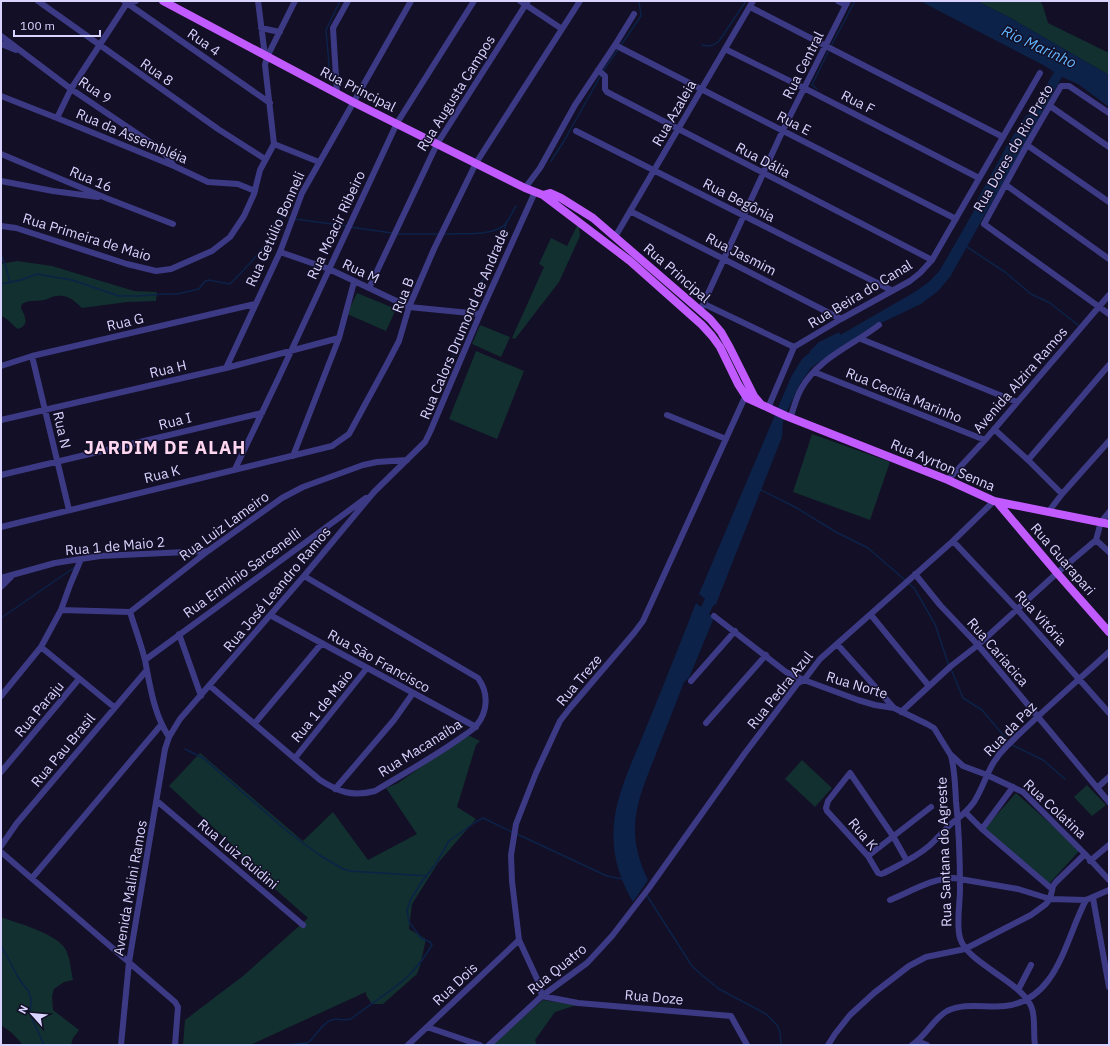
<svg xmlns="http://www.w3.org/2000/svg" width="1110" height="1046" font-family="'IBM Plex Sans',sans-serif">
	<rect width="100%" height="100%" fill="#130f26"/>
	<!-- green -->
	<path fill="#12302f" d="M977,1h63l3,5 5,17 61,30v22l-102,-59z
		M578,224l1,1 1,11 -21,46 -44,57 -3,-1 32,-71 -5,-3 12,-26 16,8z
		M17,261l35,5 82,25 23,1 -1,9 -29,1 -45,6c-7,-7 -15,-14 -25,-12 -5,0 -8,3 -13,4 -8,2 -14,-1 -22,4l-1,4c4,8 9,17 -3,21 -6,-4 -10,-11 -17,-13v-52z
		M357,293l39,16 -10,22 -39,-17z
		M480,325l30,12 -9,20 -29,-13z
		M476,351l48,20 -27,68 -48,-20z
		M812,434l78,28 -20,58 -77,-28z
		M470,736l10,5 -4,4 -19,62 19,12 -38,44 -26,41 -3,25 17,10 -6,27 -3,8 -34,30h-11l-6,-9v-3l-116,53h-67l2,-25 58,-44 65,-58 -67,-59 1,-5 -73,-68 31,-33 103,88 30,-29 35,48 49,-26 -31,-46 12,-5 66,-46z
		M802,760l30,28 -17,19 -30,-28z
		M1087,785l19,20 -14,11 -18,-19z
		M1016,793l64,57 -32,35 -64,-56z
		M1,917c16,6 57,17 65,33 4,8 5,21 7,30l-9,2 -10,7 -2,7 1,14 26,20 -6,8 -2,7h-48l-11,-12 -11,-8z
		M543,1000l34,5 -22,7 -20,28 2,5h-45z"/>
	<!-- water -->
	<path fill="#0c2248" d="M920,1h57l30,15 102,59v32l-31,-23 -16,-7 -112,200 -12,14 -17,13 -40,19 -62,39 -8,6 -11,16 -17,36 -1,17 -66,167 -3,2 -4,8 5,2 -1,4 -24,58 -5,4c-9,24 -19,48 -28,72 -19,48 -32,76 -8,126l-15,22c-14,-24 -22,-50 -19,-78 2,-27 17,-60 27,-84 19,-46 37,-91 55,-137l5,4 4,-8 -6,-5 92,-217 11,-18 7,-6 104,-60 16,-11 11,-12 114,-198 -9,-6z"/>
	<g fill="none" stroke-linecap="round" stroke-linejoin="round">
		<!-- stream -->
		<path stroke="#0c2248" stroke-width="1.5" d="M621,45l20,-29 -2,-15
			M702,45c7,2 12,1 17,-4l27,-40
			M831,46l24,-45
			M603,71l16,-23
			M329,81l1,-5 -4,-46 14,-29
			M817,89l-5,-4 17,-35
			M551,161l13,-20 37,-66
			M295,219l52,7
			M350,227l42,6
			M396,234h42
			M444,234c16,-1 44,2 58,-7 6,-4 10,-15 14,-21
			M967,247l38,25 26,22 19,9 28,22
			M1,255l4,9 5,19
			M1,284l20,-4 16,-6 35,6 47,16h19l27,-2h12l22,-5 5,-7 4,-2 22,4c12,-12 25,-25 35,-39 5,-8 5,-19 12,-25 4,-4 9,-3 14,-2
			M470,311l37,-89
			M439,389l15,-35 5,-18 10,-22
			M759,489l36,18 41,25 32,16 37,32
			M909,584l5,4 21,36 14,42
			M1,618l74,-51
			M951,669l12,29 19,12 27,32
			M1012,745l31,15 22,19
			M185,749l18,9 84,73 34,25 22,13 7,2 77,5
			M517,834l90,42 15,3
			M646,894l46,72 11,10 16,13 47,25 11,11 3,7 1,13
			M1,945l18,34 10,13 2,7 -1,15 14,31
			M284,1045l23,-2 3,-2c6,-6 13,-18 21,-21 7,-2 13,1 20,-1 19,-16 43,-28 60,-46 8,-8 15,-18 21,-28l-2,-3 -9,-4 -12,-16 -2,-12 4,-11 12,-19 12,-15 14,-24 25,-18 9,-5 29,14"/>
		<!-- canal -->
		<path stroke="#0c2248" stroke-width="6" d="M978,205l34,-62 16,-25
			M813,352l7,-7 18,-9"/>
		<!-- minor -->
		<path stroke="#3d3a85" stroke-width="6" d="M38,1l180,128 47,30
			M124,1l146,102
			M258,1l7,55
			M520,1l42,28
			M838,1l8,4
			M750,7l253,130
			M261,28l19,4
			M1,36l70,53 92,62 11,15
			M1,44l15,6
			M615,45l19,-31
			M725,49l79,39 175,90
			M598,70l7,6v13l2,3 325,168
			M337,94l-4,-66 15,-27
			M1,96l56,22 117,48 34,16 30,2 17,7
			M1050,106l59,41
			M1109,113l-40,-27h-8l-34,59 -43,79 125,90
			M57,118l14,-29 56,-86 9,-2
			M576,131l315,159
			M274,144l45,18
			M1027,145l82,57
			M1,154l105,44 67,26
			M1,181l52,10 45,6
			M1006,185l103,74
			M525,188l15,-20 35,-63 40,-60 341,174
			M630,211l211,108
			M1,226l15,2 111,36 29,7 15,-2 41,-18 18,-14 14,-21 10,-22 6,-24 14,-26 -9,-79 2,-8 28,-56
			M615,237l138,-236
			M280,252l49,17 80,38 71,7
			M369,288l68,-144 91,-143
			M704,304l90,43
			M700,311l83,-181 65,-129
			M861,339l156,63
			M32,356l37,154
			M1,366l31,-10 223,-52
			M226,368l54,-116 22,-59 109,-192
			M814,372l171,68
			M768,408l26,-61 47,-28 69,-38 10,-8 12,-13 108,-187
			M667,415l59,24
			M790,418c4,-10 6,-20 11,-29 17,-31 51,-43 78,-64
			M1,420l225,-52 113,-30
			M994,429l34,31 34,34
			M293,456l46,-118 15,-56
			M1028,460l81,-95
			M235,469l44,-92 118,-254 77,-122
			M1,475l261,-62
			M948,480l37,-40 124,-145
			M1049,511l13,-17 47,-53
			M1,527l331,-81 17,-12 38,-70 12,-23 10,-34 25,-58 42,-86 104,-162
			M1096,540l13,12
			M953,541l64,68 92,104
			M915,574l25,31 38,40 131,157
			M1,578l54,-15 45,-7 108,-5
			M1,587l11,-11
			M61,610l69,2 78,-61 74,-53 21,-11 60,-22 14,-3 30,-2
			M130,612c5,16 11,32 15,48 5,26 9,55 24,77
			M270,615l206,112
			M871,615l58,71
			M714,616l72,56 18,8 54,20 17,5 19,3
			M179,634l22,62
			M837,644l57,64 33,16 7,4 16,26 13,12 24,9 36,17 62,62 24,26
			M41,647l73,60
			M145,660l221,-162
			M691,681l44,-50
			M210,686l110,94c19,12 32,17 55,11 28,-17 57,-33 84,-52 5,-4 13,-8 17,-13 12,-14 13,-33 2,-48l-174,-102
			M1,696l40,-49 20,-37 9,-25 11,-26
			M901,712l50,-46 27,-21 79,-72 39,-33 5,-18 8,-10
			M255,723l67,-80
			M706,723l60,-68
			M951,756c4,14 4,30 5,45 3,29 4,59 4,88 0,14 -4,36 0,49 7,25 59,42 71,68 5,10 2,28 4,39
			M295,758l72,-90
			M1,772l78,-93
			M1097,788l12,-11
			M335,789l59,-69 19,-27
			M157,801l146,124
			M966,813l16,16 70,60
			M982,829l31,-42
			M1,846l16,-23 129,-152
			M1,852l174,150 3,5 -3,38
			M868,856l63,-49
			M907,861l-14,-25 -43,-63 -22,28 -2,7 1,3 41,45 10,17 3,1 3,-1c15,-8 31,-15 45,-27 8,-7 15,-16 23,-23 10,-8 14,-10 22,-21 12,-19 14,-38 32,-55 33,-33 68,-63 103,-95
			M1090,861l19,-16
			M32,878l129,-153
			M1093,898l16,89
			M890,900c20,-8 42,-22 64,-22l64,11 32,10 36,1 23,-10
			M1018,990l13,-25
			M542,996l-4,-15 -19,-41 -7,-59 -1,-26 5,-31 20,-51 24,-52 10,-13 64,-75 9,-12 102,-224 4,-3
			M542,996l36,7 153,13 16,29
			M427,1027l53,18
			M917,1041l10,4
			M121,1045l8,-83 36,-213 4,-12 11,-18 124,-143 70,-84 51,-50 5,-10 50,-118 55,-122
			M408,1045l111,-105
			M489,1045l53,-49 45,-33 25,-27 37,-48 96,-135 53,-70 6,-3 16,-21 133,-118 41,-40
			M828,1045l7,-11 15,-19 24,-22 35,-27 17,-9 39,-8 66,-34 15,-11 4,-5 3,-13 3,-4 29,-28
			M912,1045c14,-9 21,-26 35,-34 18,-9 39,-3 58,-5 53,-6 60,-67 81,-106"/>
		<!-- major -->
		<path stroke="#c25bff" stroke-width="8" d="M163,1l190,101 172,86 18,7 87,66 72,64 10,11 8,11 18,37 9,14 39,18 162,64 46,21 115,23
			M543,195l7,-2 11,5 32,20 117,101 11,13 9,16 24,48 6,7
			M997,502l60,71 52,59"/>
	</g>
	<g text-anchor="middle" stroke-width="3" stroke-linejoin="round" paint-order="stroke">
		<!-- street labels -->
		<g font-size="14" fill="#d9d4ff" stroke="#130f26">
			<text transform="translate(204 42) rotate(35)" y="5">Rua 4</text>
			<text transform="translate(803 65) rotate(-63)" y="5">Rua Central</text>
			<text transform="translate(157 72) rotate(35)" y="5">Rua 8</text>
			<text transform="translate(358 89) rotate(27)" y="5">Rua Principal</text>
			<text transform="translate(95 90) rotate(34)" y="5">Rua 9</text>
			<text transform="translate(456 93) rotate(-58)" y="5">Rua Augusta Campos</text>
			<text transform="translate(858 102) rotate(27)" y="5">Rua F</text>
			<text transform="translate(674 113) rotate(-60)" y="5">Rua Azaleia</text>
			<text transform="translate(794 123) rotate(27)" y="5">Rua E</text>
			<text transform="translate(132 136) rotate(23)" y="5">Rua da Assembléia</text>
			<text transform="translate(1013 148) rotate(-60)" y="5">Rua Dores do Rio Preto</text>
			<text transform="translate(763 160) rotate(28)" y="5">Rua Dália</text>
			<text transform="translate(91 179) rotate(23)" y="5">Rua 16</text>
			<text transform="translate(739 200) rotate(27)" y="5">Rua Begônia</text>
			<text transform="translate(336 225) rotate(-65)" y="5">Rua Moacir Ribeiro</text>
			<text transform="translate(275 229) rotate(-66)" y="5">Rua Getúlio Bonneli</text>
			<text transform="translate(87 237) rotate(17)" y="5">Rua Primeira de Maio</text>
			<text transform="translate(741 254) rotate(27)" y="5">Rua Jasmim</text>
			<text transform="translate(361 271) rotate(25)" y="5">Rua M</text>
			<text transform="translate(677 273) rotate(41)" y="5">Rua Principal</text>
			<text transform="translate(860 294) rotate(-31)" y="5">Rua Beira do Canal</text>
			<text transform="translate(403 295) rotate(-69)" y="5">Rua B</text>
			<text transform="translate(125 322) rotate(-13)" y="5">Rua G</text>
			<text transform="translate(464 324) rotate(-67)" y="5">Rua Calors Drumond de Andrade</text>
			<text transform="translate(168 369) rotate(-13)" y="5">Rua H</text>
			<text transform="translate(1020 380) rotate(-49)" y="5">Avenida Alzira Ramos</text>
			<text transform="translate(904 395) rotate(22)" y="5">Rua Cecília Marinho</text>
			<text transform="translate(175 421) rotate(-14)" y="5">Rua I</text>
			<text transform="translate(62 430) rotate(77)" y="5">Rua N</text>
			<text transform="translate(943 465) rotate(23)" y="5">Rua Ayrton Senna</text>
			<text transform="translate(162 474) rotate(-14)" y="5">Rua K</text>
			<text transform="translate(224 526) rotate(-36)" y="5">Rua Luiz Lameiro</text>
			<text transform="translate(115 546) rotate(-5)" y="5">Rua 1 de Maio 2</text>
			<text transform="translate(1063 559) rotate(49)" y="5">Rua Guarapari</text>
			<text transform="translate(242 573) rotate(-36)" y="5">Rua Ermínio Sarcenelli</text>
			<text transform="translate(277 589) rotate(-50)" y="5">Rua José Leandro Ramos</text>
			<text transform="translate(1041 618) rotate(48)" y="5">Rua Vitória</text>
			<text transform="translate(998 652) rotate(49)" y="5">Rua Cariacica</text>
			<text transform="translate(379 661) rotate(29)" y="5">Rua São Francisco</text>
			<text transform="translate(579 680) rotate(-50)" y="5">Rua Treze</text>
			<text transform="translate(857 685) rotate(17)" y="5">Rua Norte</text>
			<text transform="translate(780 690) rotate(-51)" y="5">Rua Pedra Azul</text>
			<text transform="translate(322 706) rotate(-51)" y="5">Rua 1 de Maio</text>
			<text transform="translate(39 709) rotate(-50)" y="5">Rua Paraju</text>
			<text transform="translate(1010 729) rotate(-46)" y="5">Rua da Paz</text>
			<text transform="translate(420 748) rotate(-32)" y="5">Rua Macanaíba</text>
			<text transform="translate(63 750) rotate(-50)" y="5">Rua Pau Brasil</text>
			<text transform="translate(1055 809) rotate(43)" y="5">Rua Colatina</text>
			<text transform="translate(863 834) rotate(50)" y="5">Rua K</text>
			<text transform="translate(944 852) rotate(-92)" y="5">Rua Santana do Agreste</text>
			<text transform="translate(238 854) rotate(40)" y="5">Rua Luiz Guidini</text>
			<text transform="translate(130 888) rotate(-80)" y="5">Avenida Malini Ramos</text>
			<text transform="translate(557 969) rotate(-39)" y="5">Rua Quatro</text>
			<text transform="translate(455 984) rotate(-43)" y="5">Rua Dois</text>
			<text transform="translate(654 997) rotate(5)" y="5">Rua Doze</text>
		</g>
		<!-- water labels -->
		<g font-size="15" font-style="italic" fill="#62b6ff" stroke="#130f26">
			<text transform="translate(1039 47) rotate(25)" y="5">Rio Marinho</text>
		</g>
		<!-- district labels -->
		<g font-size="18" font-weight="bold" letter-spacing="1" fill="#ffd6f0" stroke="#130f26">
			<text x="165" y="454">JARDIM DE ALAH</text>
		</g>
	</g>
	<!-- border -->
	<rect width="1110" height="1046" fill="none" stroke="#d9d4ff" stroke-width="4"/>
	<!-- north arrow -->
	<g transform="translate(32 1014) rotate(297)" stroke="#130f26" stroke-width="3" paint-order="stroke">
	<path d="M0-3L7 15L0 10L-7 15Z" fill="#d9d4ff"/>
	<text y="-6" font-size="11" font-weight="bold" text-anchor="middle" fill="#d9d4ff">N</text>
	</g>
	<!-- scale -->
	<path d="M14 30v6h86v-6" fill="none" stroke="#d9d4ff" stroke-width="2"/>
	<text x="20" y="30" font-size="12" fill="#d9d4ff" stroke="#130f26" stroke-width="3" paint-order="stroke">100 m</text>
</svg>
